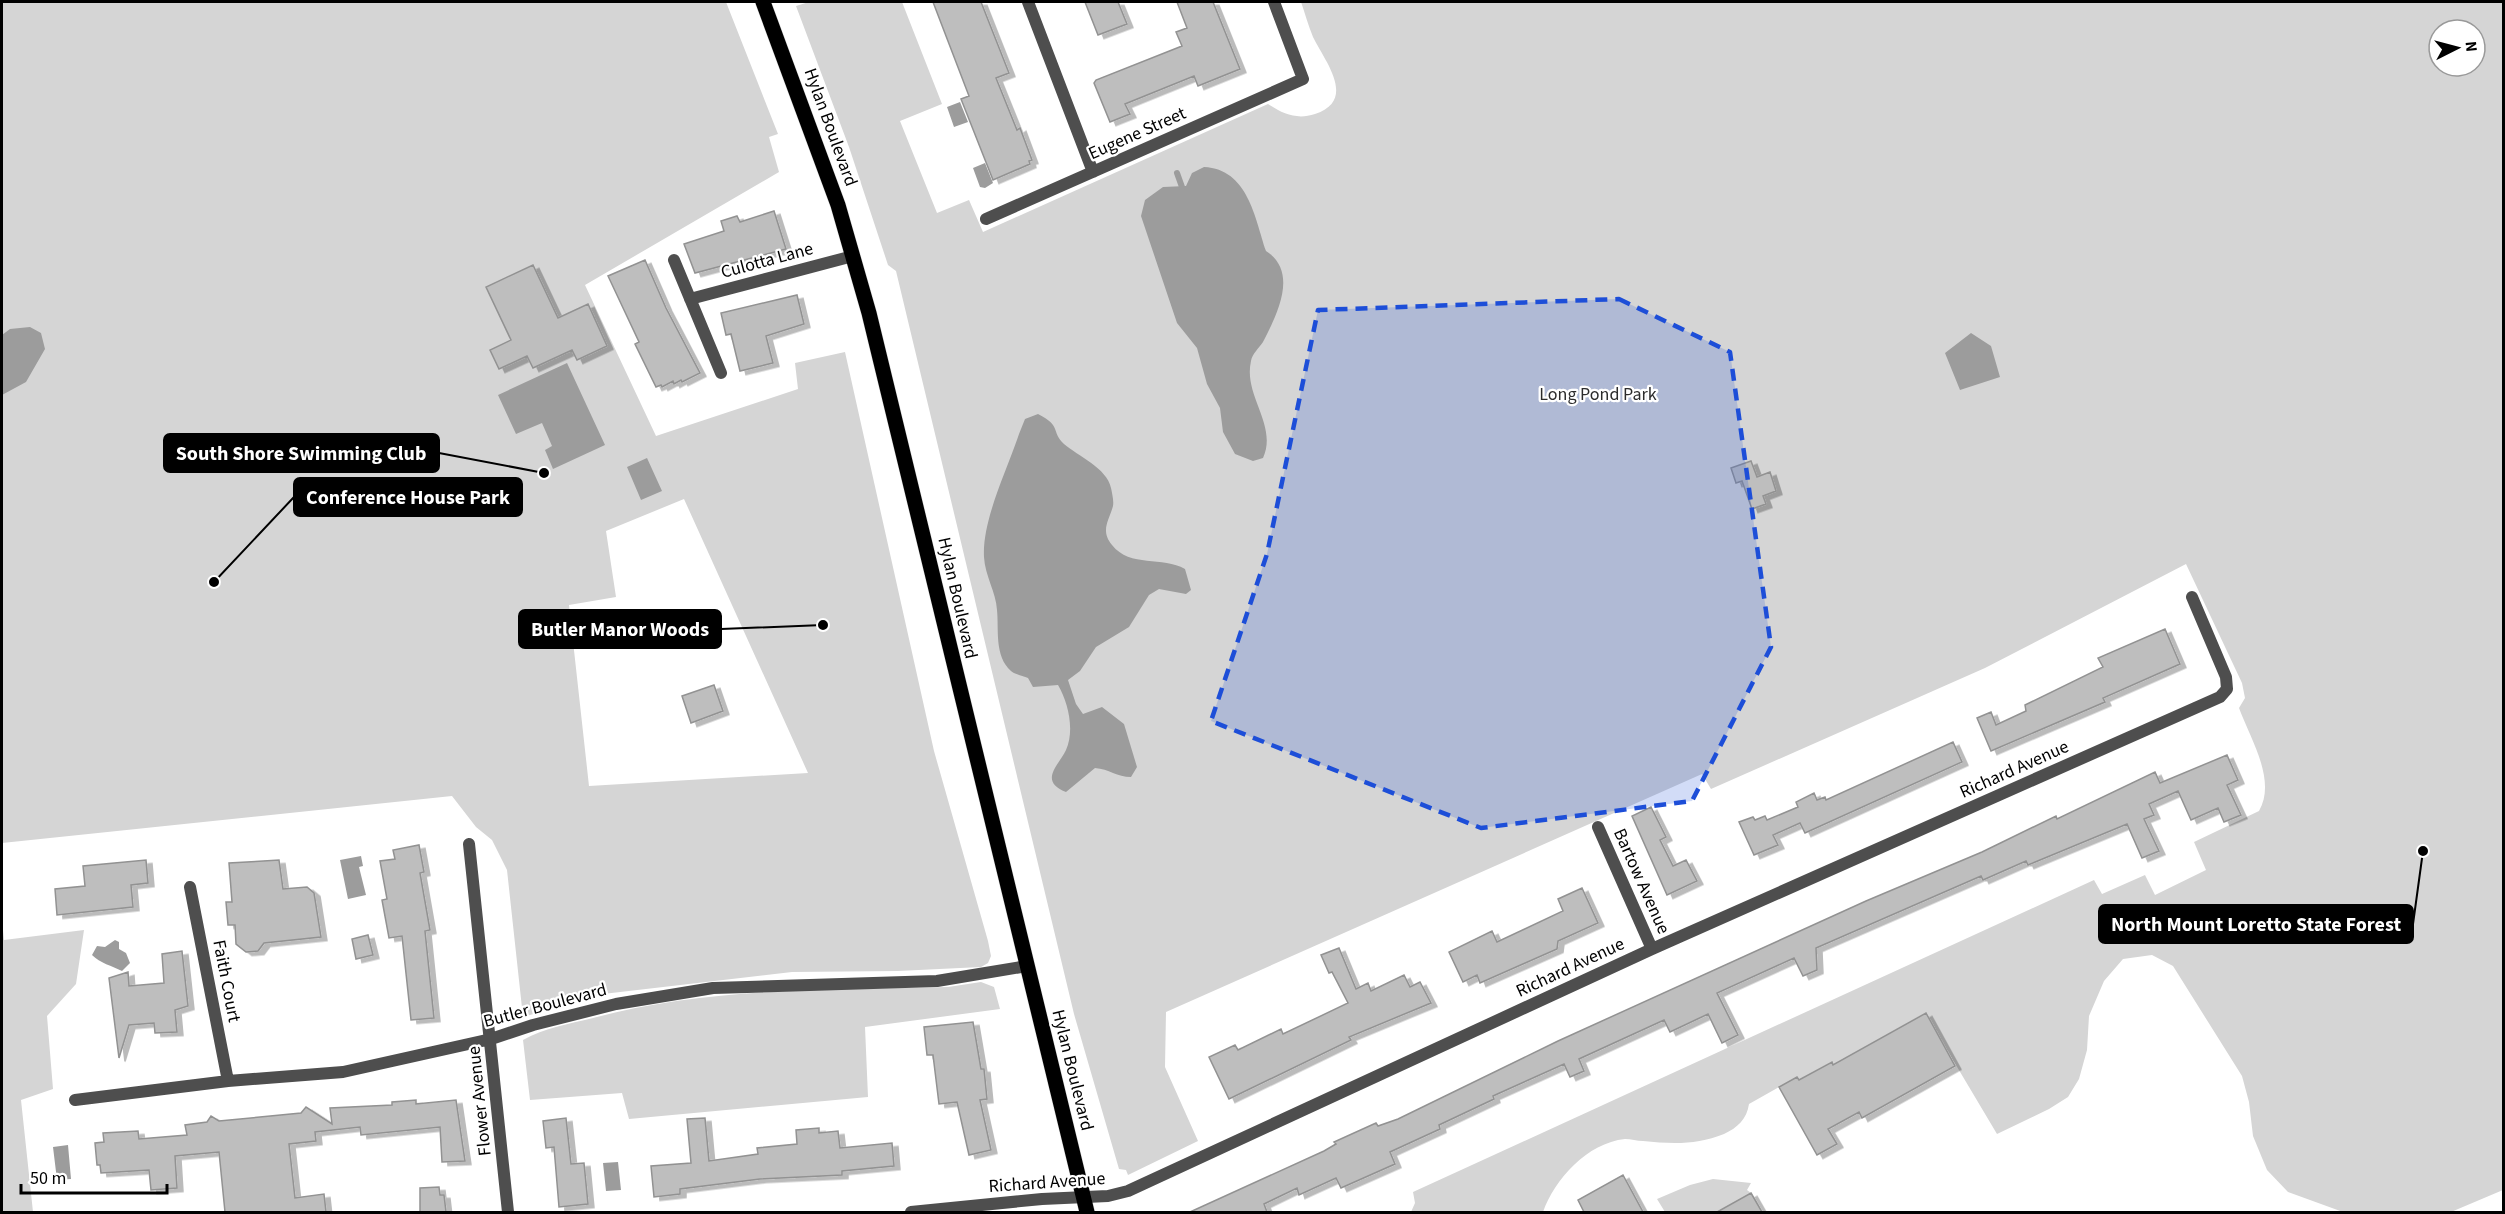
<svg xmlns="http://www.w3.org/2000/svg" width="2505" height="1214" font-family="'Source Sans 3',sans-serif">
	<defs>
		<filter id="shadow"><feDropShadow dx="6" dy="3.5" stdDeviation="0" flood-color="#0004"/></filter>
	</defs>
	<rect width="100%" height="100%" fill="#fff"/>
	<!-- green -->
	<path fill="#d5d5d5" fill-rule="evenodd" d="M2,2h724l52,132 -9,3 10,35 -194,113 71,151 142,-47 -3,-26 50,-11 89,399 54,190 3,15 -3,7 -7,4 -83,4 -106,1 -189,22 -80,23 -16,-147 -15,-30 -16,-13 -24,-31 -450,47zM684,499l124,274 -219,13 -20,-181 47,-8 -10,-66z
		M809,2h93l40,102 -42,17 37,92 32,-13 14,32 285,-128c15,10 29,16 47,10 43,-14 9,-54 -2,-77 -5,-12 -8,-24 -12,-35h1202v1188l-52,22h-108l-55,-20 -21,-22 -14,-34 -4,-34 -7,-26 -69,-110 -21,-11 -29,4 -19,22 -15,35 -2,34 -8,29 -11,18 -19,12 -52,25 -72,-121 -92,52 -2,-3 -32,18 -2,-3 -48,27c-2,15 -12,24 -25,30 -27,11 -52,10 -81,7 -6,0 -12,-2 -18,-2 -38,4 -70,40 -82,73h-132l4,-9 -2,-11 681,-312 8,14 43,-19 10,20 51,-25 -12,-28 65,-31c18,-31 -9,-73 -20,-103l6,-10 -3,-15 -56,-119 -201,104 -274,121 -9,-15 -536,238 -1,55 33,74 -70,34 -2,-5 -7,-1 -45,-155 -178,-743 -8,-6 -39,-118 -53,-141zM2439,30h36v36h-36z
		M2,920l2,20 80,-10 -8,54 -29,32 6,73 -32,11 12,112h-31z
		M981,982l13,5 6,22 -135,18 3,70 -239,22 -7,-26 -92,7 -7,-60c22,-12 45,-16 70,-22 116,-31 236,-28 355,-31z
		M1713,1179l38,4 -4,7 4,3 -34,19h-52l-8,-13 33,-14z"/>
	<!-- water -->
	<path fill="#9c9c9c" d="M960,102l8,20 -14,5 -7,-20z
		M985,163l8,20 -8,5 -5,-1 -7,-19z
		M1204,167c44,2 51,51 62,84 33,21 11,64 -3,91 -4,6 -11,12 -12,19 -8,35 27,64 12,97l-10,3 -18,-7 -12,-22 -3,-24 -13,-24 -10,-36 -20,-25 -36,-107 4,-16 18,-13 23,-1 6,-13z
		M30,327l11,6 4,16 -19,33 -24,13v-60l8,-6z
		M1971,333l20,13 9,31 -40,13 -15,-37z
		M567,363l38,82 -52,24 -8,-19 7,-4 -10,-23 -26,11 -18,-39z
		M1038,414c24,12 13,18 26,30 14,12 43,24 47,44 1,5 3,13 2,18 -4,15 -13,24 -1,39 18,23 51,11 73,24l6,21 -5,4 -27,-5 -10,6 -20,32 -33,20 -16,24 -12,9 8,24 7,10 19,-7 22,17 13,43 -6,10c-14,0 -22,-8 -36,-9l-29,24c-28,-11 -7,-27 0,-42 9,-20 2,-48 -8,-65l-25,2 -5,-9c-5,-2 -14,-4 -17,-7 -17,-15 -12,-42 -14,-61 -1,-18 -12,-34 -13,-53 -2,-37 23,-87 35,-123l6,-15z
		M647,458l15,33 -21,9 -14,-33z
		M361,856l2,10 -4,1 7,28 -18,4 -8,-39z
		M115,940l4,2v7l7,4 4,10 -8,8c-10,-5 -22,-8 -30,-16l5,-9 8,1z
		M68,1145l3,34 -14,1 -4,-33z
		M618,1162l3,28 -15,1 -3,-28z"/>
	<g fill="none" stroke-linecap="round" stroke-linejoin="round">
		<!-- stream -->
		<path stroke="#9c9c9c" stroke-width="6" d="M1177,173l5,14"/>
	</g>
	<!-- building -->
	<path fill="#bebebe" stroke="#929292" stroke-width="1.5" filter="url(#shadow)" d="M933,2h48l28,71 -13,5 21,52 3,-2 12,32 -3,1 1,3 -37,16 -32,-81 8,-3z
		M1085,2h33l9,22 -29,11z
		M1177,2h36l27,67 -42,17 -4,-10 -69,28 5,10 -20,8 -16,-39 2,-3 86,-34 -6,-14 11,-4z
		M774,211l12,38 -91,24 -11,-29 40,-13 -3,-10 16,-5 3,6z
		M645,260l21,48 34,65 -18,9 -1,-2 -7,4 -1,-3 -11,6 -1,-2 -5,2 -21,-43 4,-2 -31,-66z
		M533,265l25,53 30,-14 19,42 -30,14 -5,-10 -39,18 -6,-12 -28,13 -9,-19 21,-10 -25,-53z
		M797,295l7,29 -38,12 7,27 -33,8 -9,-37 -5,1 -5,-22z
		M1751,461l6,16 13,-5 6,19 -13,5 3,8 -14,5 -10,-28 -6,2 -5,-15z
		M2165,629l15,35 -77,34 2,4 -114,49 -14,-33 14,-6 5,13 30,-14 -1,-6 78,-38 -5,-9z
		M714,685l9,26 -32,12 -9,-27z
		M1953,742l9,20 -157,71 -5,-10 -27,12 5,10 -24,10 -15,-33 14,-5 2,3 10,-4 2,4 31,-13 -2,-5 18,-9 3,7 8,-3 1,3z
		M2227,755l11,25 -11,5 14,30 -17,7 -6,-14 -27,12 -13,-29 -29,13 5,11 -10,4 15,32 -17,7 -15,-34 -99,41 -2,-4 -43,19 -2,-4 -165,72 1,22 -14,6 -9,-18 -77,35 21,42 -16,8 -14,-29 -38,18 -6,-12 -85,39 5,12 -14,6 -6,-13 -71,32 1,3 -55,26 1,4 -50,23 5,12 -54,24 -5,-10 -37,17 -2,-7 -33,16 3,8h-77l134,-61 12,-7 -2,-2 42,-19 2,3 20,-7 160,-78 308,-140 116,-49 74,-36 1,3 98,-47 5,11z
		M1651,807l15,30 -6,3 13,26 13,-6 11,21 -30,14 -35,-79z
		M419,845l5,27 -4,1 10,57 -5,1 9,87 -23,2 -9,-84 -13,2 -7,-38 5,-1 -7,-38 15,-2 -2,-9z
		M146,860l2,23 -17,2 2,22 -76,8 -2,-26 30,-3 -2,-20z
		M279,860l4,29 24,-2 7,6 7,44 -57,6 -6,8 -12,1 -10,-8 -1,-19h-7l-2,-23h6l-3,-39z
		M1582,888l16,35 -40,18 -1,8 -77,34 -3,-8 -14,7 -14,-30 43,-21 5,11 66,-31 -5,-12z
		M368,935l5,20 -17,4 -4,-20z
		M1339,948l17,41 12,-6 3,8 33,-16 6,12 10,-5 11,21 -82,34 2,3 -122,59 -20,-42 26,-12 3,5 43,-21 2,5 65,-31 -16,-31 -3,1 -8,-18z
		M182,951l6,55 -13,4 2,22 -22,1 -1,-10 -25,2 -10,33 -10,-80 19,-6 1,14 35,-3 -2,-29z
		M1926,1013l29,53 -93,52 -3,-6 -31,17 9,15 -20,11 -38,-68 18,-10 2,3 33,-18 1,3z
		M973,1022l8,47h3l3,30 -7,1 11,50 -22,5 -12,-53 -18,2 -6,-49h-6l-3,-28z
		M416,1100v4l40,-4 9,61 -23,1 -2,-35 -79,8 -1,-8 -45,5 1,9 -27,3 6,54 29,-4 2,18h-101l-6,-60 -44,4 2,32 -26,2 -2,-20 -48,3 -1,-8h-3l-2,-22 9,-1 -1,-9 35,-2 1,8 48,-4 -2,-10 22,-3 4,-6 8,5 82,-8 5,-6 26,17 -2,-16 62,-3v-3z
		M566,1118l5,46 13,-1 4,41 -29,3 -5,-60 -8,1 -3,-27z
		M705,1118l4,43 49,-7 -1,-6 40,-4 -1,-14 23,-2v5l19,-2 2,17 52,-5 2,23 -52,5v4l-82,4 -80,10v5l-26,3 -3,-31 40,-3 -4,-44z
		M1623,1175l20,37h-59l-6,-12z
		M439,1187l1,8h4l2,17h-26v-24z
		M1751,1193l11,19h-45z"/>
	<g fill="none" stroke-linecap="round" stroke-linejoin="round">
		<!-- primary casing -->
		<g stroke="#dbdbdb" stroke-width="16">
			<path id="primary" d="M763,2l75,203 31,108 218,899"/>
		</g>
		<!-- minor -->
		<path stroke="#4e4e4e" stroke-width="12" d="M1028,2l65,170
			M986,219l317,-140 -29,-77
			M674,260l47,113
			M690,299l163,-43
			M1598,827l54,122
			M469,844l39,368
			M190,887l38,194
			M75,1100l153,-19 115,-9 148,-33 42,-14 83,-21 97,-16 224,-7 90,-15
			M911,1212l131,-13 66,-3 20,-5 524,-242 568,-252 7,-8 -1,-12 -34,-80"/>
		<!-- primary -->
		<use href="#primary" stroke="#000" stroke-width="15"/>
	</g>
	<!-- marked area -->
	<path fill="#1d4ed8" fill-opacity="0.2" stroke="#1d4ed8" stroke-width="4.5" stroke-dasharray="12 8" stroke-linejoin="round" d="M1619,299l111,53 41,295 -79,154 -211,27 -270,-107 56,-167 51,-244z"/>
	<g text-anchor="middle" stroke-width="4.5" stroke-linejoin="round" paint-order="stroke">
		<!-- street labels -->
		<g font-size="18" fill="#000" stroke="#fff">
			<text transform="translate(831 127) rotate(70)" y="6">Hylan Boulevard</text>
			<text transform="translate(1137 133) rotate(-24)" y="6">Eugene Street</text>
			<text transform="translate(767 260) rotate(-15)" y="6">Culotta Lane</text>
			<text transform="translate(958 598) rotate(77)" y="6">Hylan Boulevard</text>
			<text transform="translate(2014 769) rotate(-24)" y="6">Richard Avenue</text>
			<text transform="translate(1642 881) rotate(66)" y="6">Bartow Avenue</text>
			<text transform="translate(1570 967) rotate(-25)" y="6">Richard Avenue</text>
			<text transform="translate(227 981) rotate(79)" y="6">Faith Court</text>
			<text transform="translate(545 1005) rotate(-15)" y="6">Butler Boulevard</text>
			<text transform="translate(1073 1070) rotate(76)" y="6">Hylan Boulevard</text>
			<text transform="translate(479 1101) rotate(-96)" y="6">Flower Avenue</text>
			<text transform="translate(1047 1182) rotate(-4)" y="6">Richard Avenue</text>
		</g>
		<!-- park labels -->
		<g font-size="18" fill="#2c2c2c" stroke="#fff">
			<text x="1598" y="400">Long Pond Park</text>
		</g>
	</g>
	<!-- callouts -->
	<path fill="none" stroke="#000" stroke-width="2" d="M544 473L439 453M214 582L294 497M823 625L721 629M2423 851L2413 924"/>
	<g fill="#000" stroke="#fff" stroke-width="2">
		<circle cx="544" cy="473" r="6"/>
		<circle cx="214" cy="582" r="6"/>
		<circle cx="823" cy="625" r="6"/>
		<circle cx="2423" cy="851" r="6"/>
	</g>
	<g fill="#000" stroke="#000" stroke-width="2">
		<rect x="164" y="434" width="275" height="38" rx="6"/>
		<rect x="294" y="478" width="228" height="38" rx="6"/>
		<rect x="519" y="610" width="202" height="38" rx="6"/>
		<rect x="2099" y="905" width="314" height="38" rx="6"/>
	</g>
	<g font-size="20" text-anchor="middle" font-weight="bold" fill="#fff">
		<text x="301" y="460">South Shore Swimming Club</text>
		<text x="408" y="504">Conference House Park</text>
		<text x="620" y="636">Butler Manor Woods</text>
		<text x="2256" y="931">North Mount Loretto State Forest</text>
	</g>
	<!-- border -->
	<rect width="2505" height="1214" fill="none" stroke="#000000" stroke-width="6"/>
	<!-- north arrow -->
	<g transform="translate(2457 48) rotate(84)"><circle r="28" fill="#ffffff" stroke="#999999" stroke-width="1.5"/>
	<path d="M0-4.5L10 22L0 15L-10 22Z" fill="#000000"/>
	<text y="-9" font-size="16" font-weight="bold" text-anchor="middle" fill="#000000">N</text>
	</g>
	<!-- scale -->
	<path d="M21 1184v9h146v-9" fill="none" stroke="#000000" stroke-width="3"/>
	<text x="30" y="1184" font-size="18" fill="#000000" stroke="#ffffff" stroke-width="4.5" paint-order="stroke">50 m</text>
</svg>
